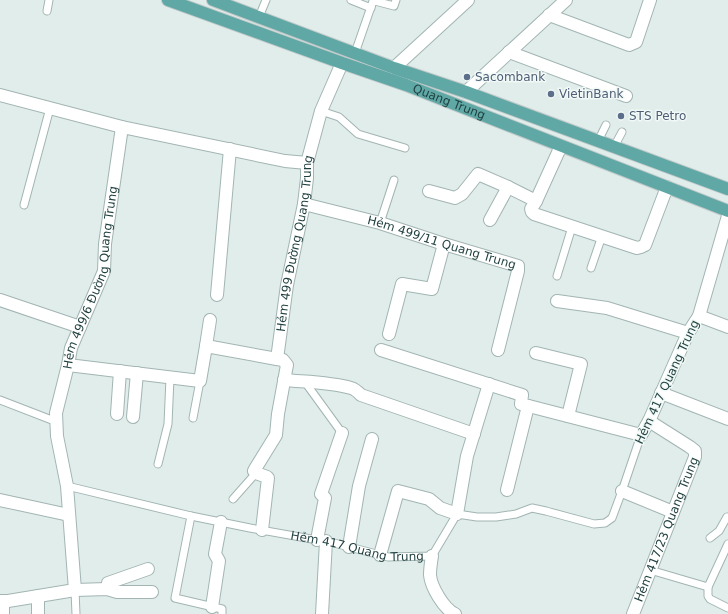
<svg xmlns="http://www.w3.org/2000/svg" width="728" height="614" font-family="'DejaVu Sans',sans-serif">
	<rect width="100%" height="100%" fill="#e0edea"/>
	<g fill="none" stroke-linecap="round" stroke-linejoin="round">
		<!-- lane casing -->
		<g stroke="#a2b5b3" stroke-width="9">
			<g id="lane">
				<path d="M351,0l20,8"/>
				<path d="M47,11l2,-11"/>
				<path d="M259,17l7,-17"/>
				<path d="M355,53l18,-52h2l19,5 2,-6"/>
				<path d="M321,111l18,6 19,17 47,14"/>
				<path d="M598,141l8,-16"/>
				<path d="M614,147l8,-15"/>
				<path d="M24,205l26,-97"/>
				<path d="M380,223l14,-43"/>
				<path d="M591,268l11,-32"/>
				<path d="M557,276l15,-49"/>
				<path d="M305,382l37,51"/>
				<path d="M0,400l57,22"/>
				<path d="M193,418l7,-37"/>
				<path d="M158,464l10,-40 2,-46"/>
				<path id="s1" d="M67,486l124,30 59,12 84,15 54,14 44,-1 25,-42 20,3h19l20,-3 16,-6 14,3 48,13 11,-1 7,-5 10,-27 19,-56"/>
				<path d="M233,499l23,-26"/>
				<path d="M191,516l-16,82 47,11v5"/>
				<path d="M710,538l9,-7 8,-14 1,1"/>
				<path d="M650,570l58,17 20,-43"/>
				<path d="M708,587v9l2,3 18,9"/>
				<path d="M75,590l1,24"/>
			</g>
		</g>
		<!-- street casing -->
		<g stroke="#a2b5b3" stroke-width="14">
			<g id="street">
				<path d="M549,15l80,30 7,-3 14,-42"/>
				<path d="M509,52l117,44"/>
				<path d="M394,68l74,-68"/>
				<path d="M466,92l100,-92"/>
				<path d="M0,95l122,32"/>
				<path d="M561,146l-25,55 -5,8 1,3 2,2 103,34 4,-1 4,-2 22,-58"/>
				<path d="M429,191l26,7 7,-4 16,-20 30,13"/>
				<path id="s2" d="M304,204l76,19 64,21 74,22v5l-20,79"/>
				<path d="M490,220l18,-33 28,14"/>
				<path d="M217,295l13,-146"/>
				<path d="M0,300l80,27"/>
				<path d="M557,301l50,7 81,25"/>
				<path d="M699,316l29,11"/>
				<path d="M389,334l13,-50 30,5 12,-45"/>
				<path d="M206,346l4,-26"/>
				<path d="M381,350l141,45 -1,9 120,31 8,-14 39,-88 11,-17 29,-100"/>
				<path d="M536,353l45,11 -13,52"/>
				<path d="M68,365l132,16 6,-35 71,13"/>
				<path d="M284,380c22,2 46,2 67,8 4,1 7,4 10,7l113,39"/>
				<path d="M661,393l67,26"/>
				<path d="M117,414l3,-43"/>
				<path d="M133,417l4,-44"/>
				<path d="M507,490l21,-84"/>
				<path d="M622,491l51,21"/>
				<path d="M0,500l69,15"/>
				<path id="s3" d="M262,530l6,-52 -1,-1 -11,-4 -2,-2 1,-2 21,-34 2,-21 9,-49 -4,-5 -6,-1 10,-74 17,-81 3,-26v-15l14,-52 21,-48"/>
				<path d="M317,540l8,-42 -4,-4 21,-61"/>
				<path d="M349,547l10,-61 13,-47"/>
				<path d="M380,555l18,-64 31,8 11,9 17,6 10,-58 22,-72"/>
				<path d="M432,556c-1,6 -2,13 -2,19 1,12 14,34 25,39"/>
				<path d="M107,589l1,-6 40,-14"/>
				<path id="s4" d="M75,590l-8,-104 -10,-50 -1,-23 12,-48 3,-17 33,-77 1,-27 17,-117 163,34 22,2"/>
				<path d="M0,601h8l67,-11 32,-1 10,3h35"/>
				<path d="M212,607l7,-46 -4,-7 6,-32"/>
				<path d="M3,614v-13"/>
				<path d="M38,614v-18"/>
				<path d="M322,614l4,-73"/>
				<path id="s5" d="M633,614l62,-157v-6l-5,-4 -41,-26"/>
			</g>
		</g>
		<!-- primary casing -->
		<g stroke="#c0c9c9" stroke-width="14">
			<g id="primary">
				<path id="s6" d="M168,0l174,63 64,22 322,126"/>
				<path d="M213,0l181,68 72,24 262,97"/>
			</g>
		</g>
		<!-- lane -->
		<use href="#lane" stroke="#fff" stroke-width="7"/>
		<!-- street -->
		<use href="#street" stroke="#fff" stroke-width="12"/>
		<!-- primary -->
		<use href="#primary" stroke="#5fa8a5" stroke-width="12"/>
	</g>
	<!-- markers -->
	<g fill="#5c6f8a" stroke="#f1f9f7" stroke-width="1.5">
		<circle cx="467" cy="77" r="4"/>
		<circle cx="551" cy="94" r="4"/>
		<circle cx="621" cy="116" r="4"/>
	</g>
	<g text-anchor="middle" stroke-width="3" stroke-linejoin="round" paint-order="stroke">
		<!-- service labels -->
		<g font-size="12" fill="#4e5e75" stroke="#f1f9f7" text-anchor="start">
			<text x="475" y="81">Sacombank</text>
			<text x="559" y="98">VietinBank</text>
			<text x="629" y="120">STS Petro</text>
		</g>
		<!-- street labels -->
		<g font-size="12" fill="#1f3f3e" stroke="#f1f9f7">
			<text dy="4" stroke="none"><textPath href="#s6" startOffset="299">Quang Trung</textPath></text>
			<text dy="4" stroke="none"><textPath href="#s3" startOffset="311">Hẻm 499 Đường Quang Trung</textPath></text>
			<text dy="4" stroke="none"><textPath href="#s2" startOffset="143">Hẻm 499/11 Quang Trung</textPath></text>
			<text dy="4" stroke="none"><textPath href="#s4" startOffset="319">Hẻm 499/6 Đường Quang Trung</textPath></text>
			<text transform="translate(667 382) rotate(-65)" y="4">Hẻm 417 Quang Trung</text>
			<text dy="4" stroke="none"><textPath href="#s5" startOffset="91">Hẻm 417/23 Quang Trung</textPath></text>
			<text dy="4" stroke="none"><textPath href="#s1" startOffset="297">Hẻm 417 Quang Trung</textPath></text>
		</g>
	</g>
</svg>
